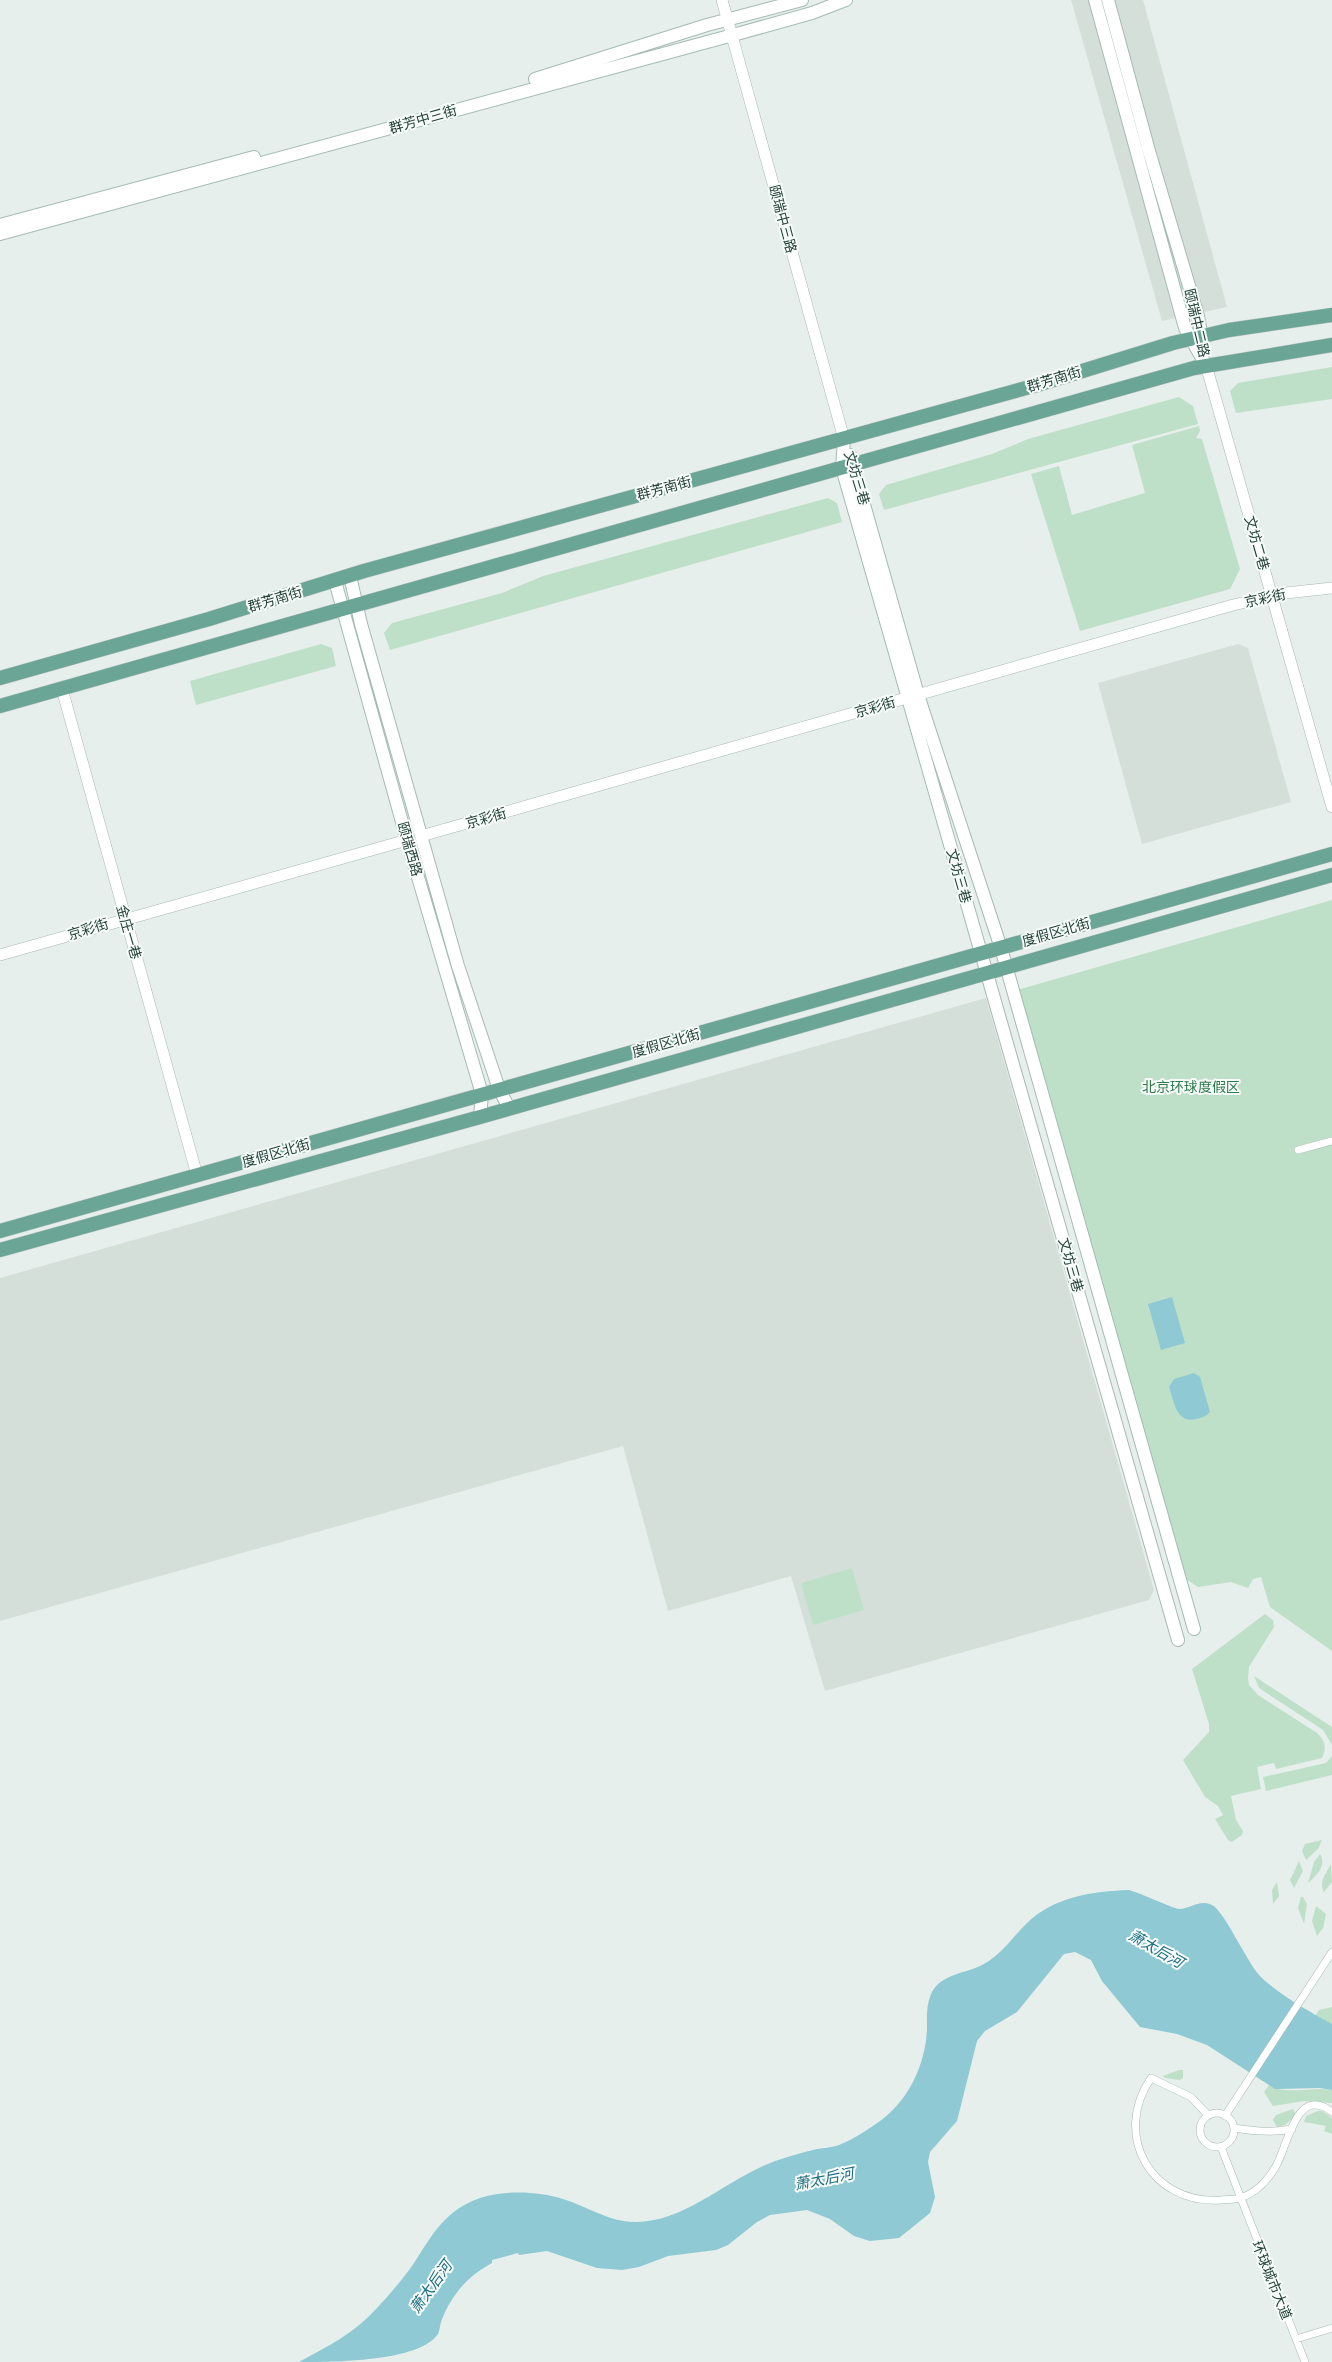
<svg xmlns="http://www.w3.org/2000/svg" width="1332" height="2362" font-family="'Varela Round','Noto Sans SC',sans-serif">
	<rect width="100%" height="100%" fill="#e6efeb"/>
	<!-- built -->
	<path fill="#d4dfda" d="M1071,0h72l84,307 -65,14z
		M1238,644l10,4 43,154 -149,42 -44,-161z
		M986,998l168,592 -5,10 -324,91 -34,-115 -123,35 -45,-165 -623,175v-343z"/>
	<!-- green -->
	<path fill="#bfe0c8" d="M1332,367v32l-96,14 -6,-22 8,-8z
		M1179,397l14,9 5,18 -314,86 -5,-16 7,-9 106,-31 36,-15z
		M1199,426l1,5 -4,7 6,1 38,130 -10,20 -150,42 -49,-157 28,-8 13,49 73,-22 -13,-48z
		M828,498l9,5 5,19 -452,128 -6,-17 8,-10 110,-30 41,-17z
		M321,644l11,4 4,18 -140,39 -6,-24z
		M1332,900v751l-62,-44 -9,-30 -8,2 -5,9 -17,-6 -33,5 -12,-8 -169,-589z
		M852,1568l12,42 -51,15 -12,-42z
		M1265,1614l8,6 1,7 -25,40 -1,11 1,7 9,10 59,38c8,7 10,15 5,25l-46,11 -2,-6 -17,4 4,22 -30,7 5,24 7,11 -1,4 -10,7 -4,-2 -13,-21 8,-4 -5,-9 -13,-9 -22,-37 26,-28v-8l-17,-55z
		M1254,1676l78,51v18l-9,-15 -64,-42z
		M1332,1756v19l-66,16 -3,-14 63,-14z
		M1322,1840l-4,9 -12,11 -4,-9 3,-7z
		M1320,1854c7,12 -3,21 -12,29l6,-21z
		M1299,1861l4,10 -9,17 -4,-8z
		M1331,1864l1,18 -8,10c-6,-10 3,-20 7,-28z
		M1277,1882l2,14 -6,8 -1,-14z
		M1301,1897h2l4,7 -3,20 -6,-16z
		M1316,1906l10,8 -3,14 -6,8 -5,-15z
		M1332,2007v18l-17,-9 4,-6z
		M1179,2070h4v8l-3,2 -15,-2 -2,-2z
		M1269,2085c17,11 43,1 63,5v13l-28,-2 -31,5 -9,-14z
		M1293,2109l3,6 -11,10 -8,2 -4,-7 3,-5z
		M1318,2111h4l10,7v16l-8,-3 2,-5 -22,-4 2,-6z"/>
	<!-- water -->
	<path fill="#8ec9d4" d="M1172,1297l13,46 -24,7 -13,-46z
		M1194,1373l6,4 10,35c-4,4 -8,6 -14,7 -20,5 -22,-18 -27,-32l5,-8z
		M1129,1890c11,3 43,18 50,19 12,0 20,-10 33,-4 12,6 34,55 47,70 16,17 52,38 73,49v66l-12,-2 -45,1 -68,-44 -30,-11 -37,-7 -38,-46 -11,-21 -16,-8 -11,2 -47,58 -32,19 -8,10 -20,80 -27,31 -2,10 7,35 -5,16 -31,25 -29,3 -16,-5 -24,-17 -23,-9 -37,5 -13,7 -29,23 -12,5 -48,6 -29,11 -17,3 -25,-2 -50,-17 -28,4 -1,-2 -26,7v3c-24,13 -39,30 -50,56 -2,5 -2,10 -4,15 -19,28 -105,28 -139,28 28,-15 57,-30 78,-54 13,-14 26,-29 37,-45 19,-29 30,-52 66,-65 25,-8 58,-7 83,1 20,6 38,18 60,22 52,8 95,-35 140,-55 16,-7 33,-12 50,-16 8,-2 18,-2 26,-5 15,-6 32,-17 45,-27 26,-21 41,-54 43,-88 0,-12 -1,-24 4,-36 10,-21 35,-20 53,-30 18,-10 28,-26 42,-40 27,-27 67,-33 103,-34z"/>
	<g fill="none" stroke-linecap="round" stroke-linejoin="round">
		<!-- pedestrian casing -->
		<g stroke="#a8b8b2" stroke-width="8">
			<path id="pedestrian" d="M1298,1150l34,-9
				M1200 2130a17 17 0 1 1 34 0a17 17 0 1 1-34 0Z
				M1208,2115l-17,-18 -40,-19c-39,57 0,127 70,122 6,-1 13,0 19,-2 16,-5 28,-18 36,-32 12,-20 20,-82 56,-54
				M1225,2116l107,-164
				M1234,2128c20,3 37,5 58,1
				M1221,2147l84,215
				M1296,2339l36,-11"/>
		</g>
		<!-- tertiary casing -->
		<g stroke="#a8b8b2" stroke-width="12">
			<path id="tertiary" d="M722,0l122,439
				M1206,365l126,442
				M62,689l135,486
				M421,836l812,-231 53,-12 46,-5
				M0,955l407,-115"/>
		</g>
		<!-- secondary casing -->
		<g stroke="#a4bbb3" stroke-width="14">
			<path id="secondary" d="M1095,0l90,328 21,37
				M1108,0l41,151 49,165 5,29
				M535,79l172,-54 95,-25
				M0,225l254,-68
				M0,234l733,-199 79,-22 34,-13
				M844,439l-2,29 336,1172
				M850,455l68,240 83,253 193,681
				M350,576l11,48 97,342 41,123 10,19
				M335,581l72,259 75,254 -2,23"/>
		</g>
		<!-- primary casing -->
		<g stroke="#c2cac8" stroke-width="15">
			<path id="primary" d="M0,678l209,-59 155,-48 673,-186 136,-42 56,-13 103,-15
				M0,706l1194,-338 138,-23
				M0,1231l1332,-377
				M0,1250l480,-133 852,-242"/>
		</g>
		<!-- pedestrian -->
		<use href="#pedestrian" stroke="#fff" stroke-width="7"/>
		<!-- tertiary -->
		<use href="#tertiary" stroke="#fff" stroke-width="11"/>
		<!-- secondary -->
		<use href="#secondary" stroke="#fff" stroke-width="12"/>
		<!-- primary -->
		<use href="#primary" stroke="#6aa596" stroke-width="14"/>
	</g>
	<g text-anchor="middle" stroke-width="4" stroke-linejoin="round" paint-order="stroke">
		<!-- street labels -->
		<g font-size="14" fill="#24423a" stroke="#f7fbf9">
			<text transform="translate(423 119) rotate(-16)" y="5">群芳中三街</text>
			<text transform="translate(783 219) rotate(75)" y="5">颐瑞中三路</text>
			<text transform="translate(1197 323) rotate(77)" y="5">颐瑞中二路</text>
			<text transform="translate(1054 379) rotate(-17)" y="5">群芳南街</text>
			<text transform="translate(857 478) rotate(73)" y="5">文坊三巷</text>
			<text transform="translate(664 488) rotate(-15)" y="5">群芳南街</text>
			<text transform="translate(1257 543) rotate(74)" y="5">文坊二巷</text>
			<text transform="translate(1265 598) rotate(-12)" y="5">京彩街</text>
			<text transform="translate(275 599) rotate(-17)" y="5">群芳南街</text>
			<text transform="translate(875 707) rotate(-16)" y="5">京彩街</text>
			<text transform="translate(486 818) rotate(-16)" y="5">京彩街</text>
			<text transform="translate(410 849) rotate(74)" y="5">颐瑞西路</text>
			<text transform="translate(959 876) rotate(74)" y="5">文坊三巷</text>
			<text transform="translate(88 929) rotate(-17)" y="5">京彩街</text>
			<text transform="translate(129 932) rotate(74)" y="5">金庄一巷</text>
			<text transform="translate(1056 932) rotate(-16)" y="5">度假区北街</text>
			<text transform="translate(666 1043) rotate(-16)" y="5">度假区北街</text>
			<text transform="translate(276 1153) rotate(-16)" y="5">度假区北街</text>
			<text transform="translate(1071 1265) rotate(74)" y="5">文坊三巷</text>
			<text transform="translate(1272 2280) rotate(68)" y="5">环球城市大道</text>
		</g>
		<!-- park labels -->
		<g font-size="14" fill="#2d7a4b" stroke="#f7fbf9">
			<text x="1191" y="1092">北京环球度假区</text>
		</g>
		<!-- water labels -->
		<g font-size="15" font-style="italic" fill="#1c6f80" stroke="#f7fbf9">
			<text transform="translate(1156 1949) rotate(30)" y="5">萧太后河</text>
			<text transform="translate(824 2179) rotate(-11)" y="5">萧太后河</text>
			<text transform="translate(431 2287) rotate(-54)" y="5">萧太后河</text>
		</g>
	</g>
</svg>
